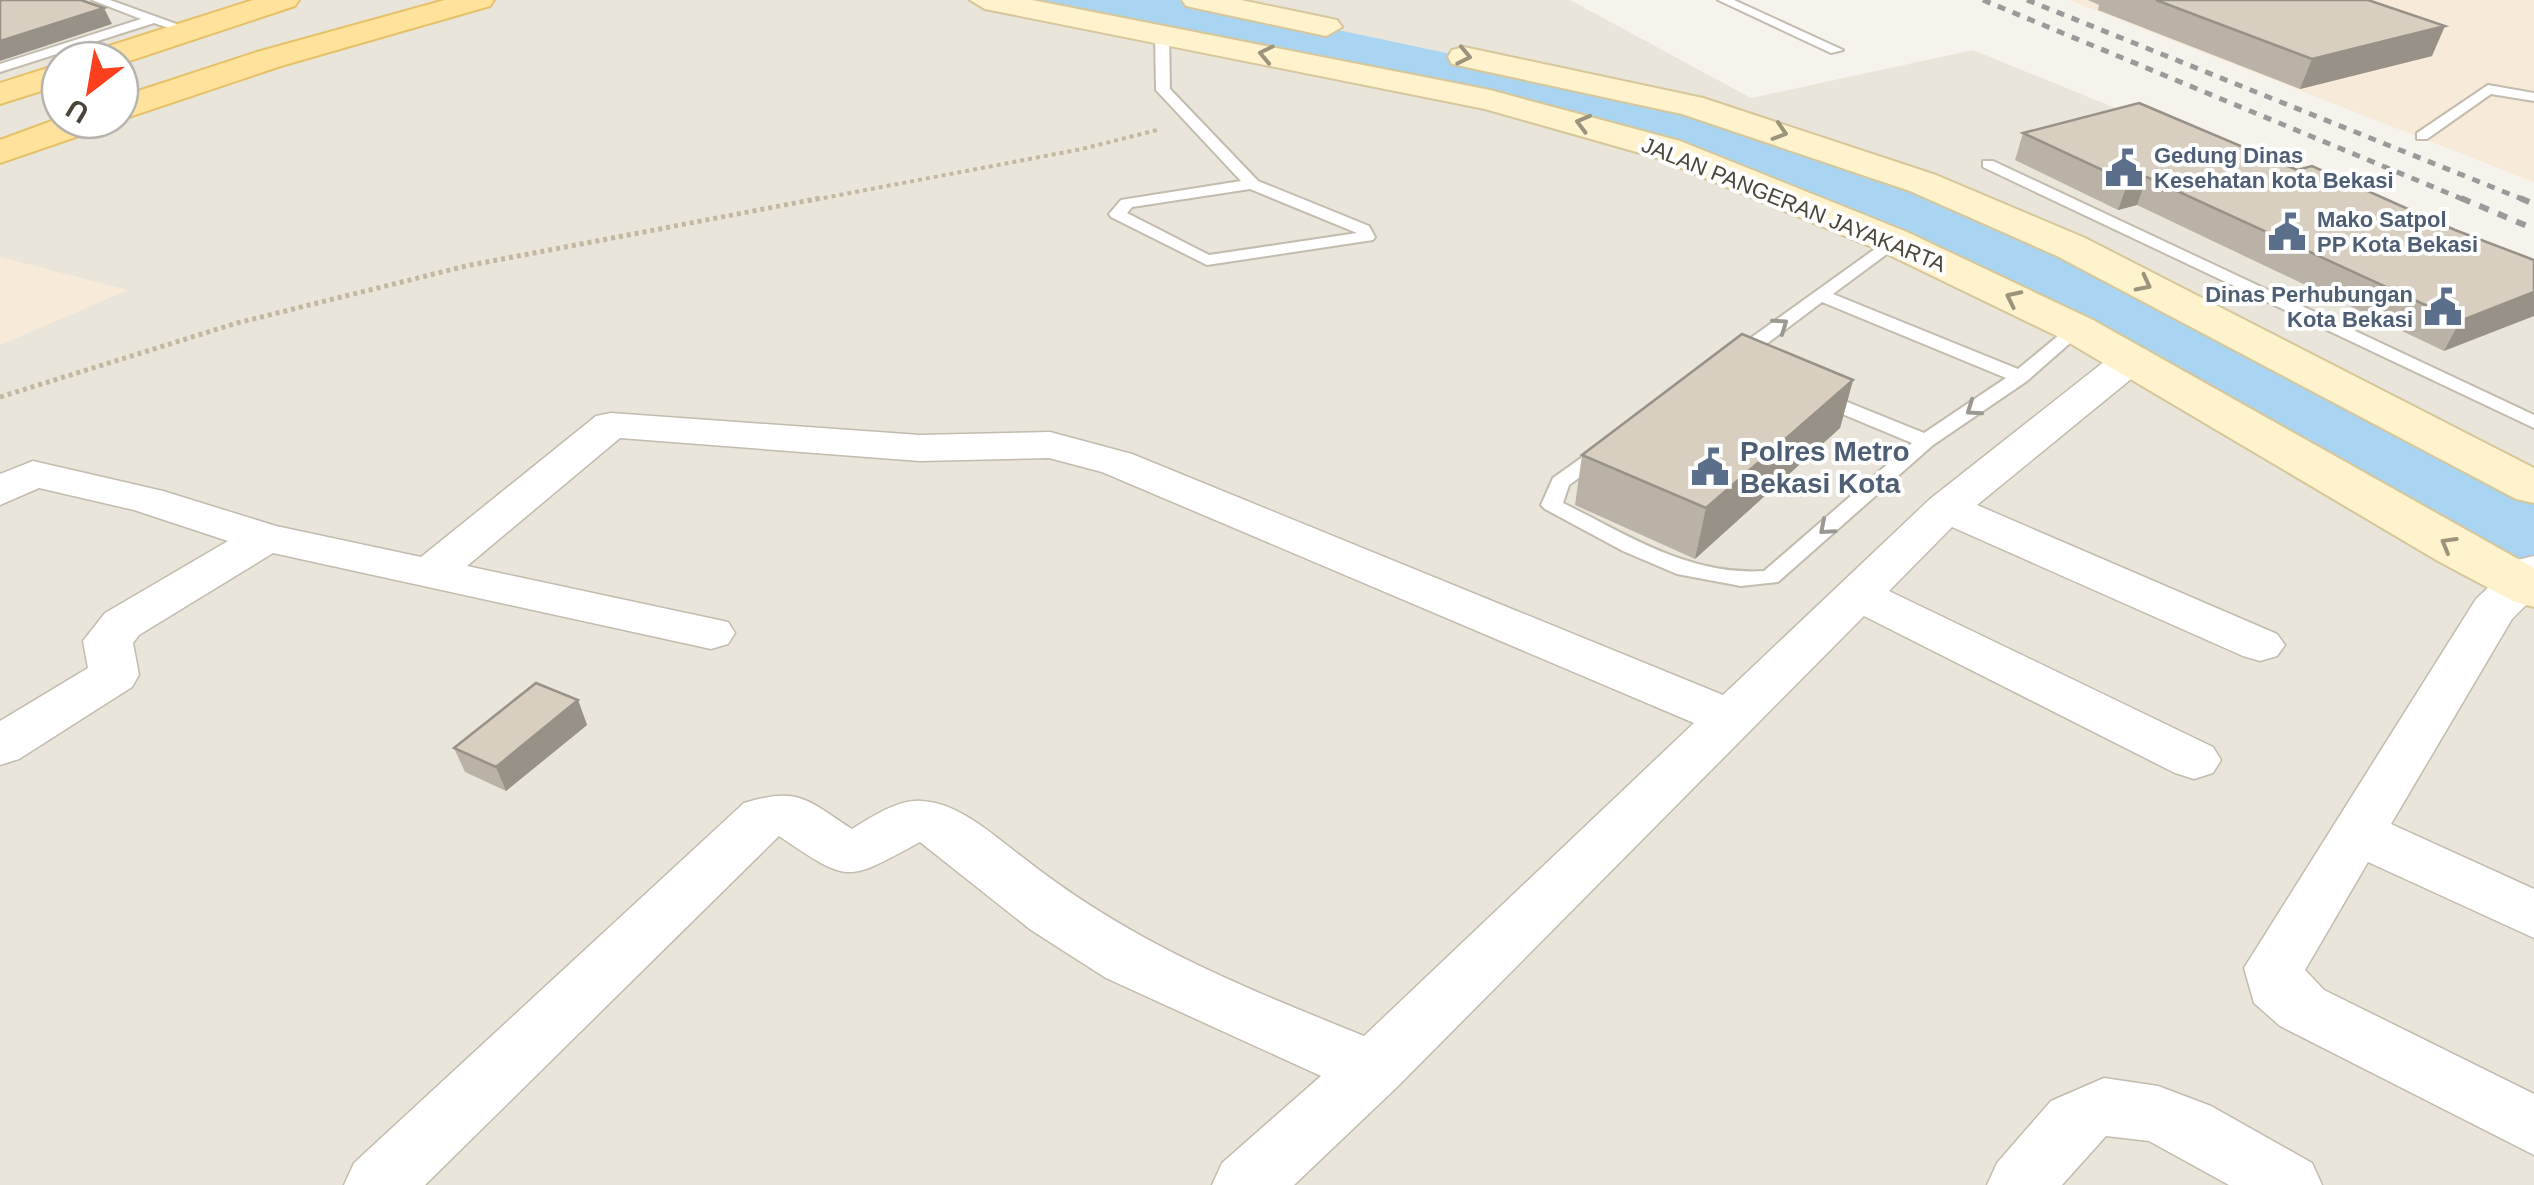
<svg xmlns="http://www.w3.org/2000/svg" width="2534" height="1185" font-family="Helvetica,sans-serif">
	<rect width="100%" height="100%" fill="#f6f3ec"/>
	<!-- residential -->
	<path fill="#eae5da" fill-rule="evenodd" d="M0,0h1570l181,98 222,-48 561,229v906h-2534zM60,60h60v60h-60z"/>
	<!-- commercial -->
	<path fill="#f7ead8" d="M2069,0h465v182z
		M0,257l128,33 -128,55z"/>
	<!-- water -->
	<path fill="#a9d4f2" d="M985,0h212l494,105 232,78 611,303v104l-401,-232 -519,-227z"/>
	<g fill="none" stroke-linecap="round" stroke-linejoin="round">
		<!-- lane casing -->
		<g stroke="#c2bbae" stroke-width="4">
			<path id="lane" d="M92,0h18l83,30 -6,4 -33,-11 -154,49v-8l141,-45z
				M1718,0h16l109,50 -12,3z
				M1162,28l7,4 1,57 88,92 111,45 6,11 -2,3 -166,25 -96,-48 -2,-3 12,-14 120,-19 -85,-91 -1,-58zM1250,189l107,44 -148,22 -82,-42 5,-6z
				M2488,85l46,8v8l-43,-7 -64,45h-10v-6z
				M1983,161h10l541,254v13l-551,-261z
				M1893,236l6,1v8l-66,49 185,75 53,-44 6,-1 9,5 -59,52 -94,64 -155,137 -37,4 -64,-12 -54,-23 -78,-42 -4,-4 12,-27 45,-32h14l3,4 -3,4 -43,31 -6,18c65,32 126,73 201,68l148,-128 -101,-42v-8h14l99,40 82,-55 -184,-76 -81,61h-14v-8z"/>
		</g>
		<!-- street casing -->
		<g stroke="#c2bbae" stroke-width="3">
			<path id="street" d="M2133,346l14,4 6,8 -6,8 -170,139 300,129 8,11 -8,11 -17,5 -17,-5 -291,-129 -63,64 324,156 8,13 -8,13 -19,6 -19,-6 -311,-157 -468,472 -102,97h-82l10,-22 99,-87 -215,-98 -75,-48 -111,-88c-74,40 -70,42 -141,-6l-354,349h-81l10,-22 390,-360c55,-17 63,-3 108,26 20,-12 46,-30 70,-28 37,2 71,34 99,55 110,87 215,128 343,180l330,-313 -592,-251 -53,-14 -129,3 -300,-23 -153,128 261,56 7,11 -7,11 -17,5 -438,-96 -134,82 -6,8 6,32 -7,12 -113,72 -19,6v-44l88,-53 -5,-27 22,-28 123,-72 -94,-31 -95,-22 -39,17v-31l33,-13 130,30 113,35 145,31 175,-141 15,-3 309,22 130,-3 82,22 591,241 207,-196 189,-149z
				M2534,556v41l-22,22 -121,205 143,65v49l-166,-76 -63,108 19,20 210,104v61l-254,-129 -26,-23 -10,-35 232,-369 41,-39z
				M2104,1078l54,8 53,20 101,57 10,22h-93l-80,-44 -43,-5 -44,49h-75l10,-22 54,-62z"/>
		</g>
		<!-- secondary casing -->
		<g stroke="#d6c79b" stroke-width="4">
			<path id="secondary" d="M970,0h62l458,90 190,51 227,91 186,88 441,248v39l-19,-5 -77,-41 -377,-223 -182,-88 -225,-93 -169,-48 -500,-100z
				M1182,0h59l96,20 5,7 -16,9 -140,-30z
				M1464,47l239,51 233,77 149,63 449,230v35l-18,-4 -459,-243 -147,-65 -228,-77 -230,-50 -4,-7 4,-7z"/>
		</g>
		<!-- primary casing -->
		<g stroke="#e6c16a" stroke-width="4">
			<path id="primary" d="M253,0h46l-4,6 -175,58v-4h-38l5,-7z
				M445,0h49l-4,6 -209,60 -161,54v-23l137,-45z
				M60,64v21l-60,19v-21z
				M60,118l47,2 -5,8 -102,35v-23z"/>
		</g>
		<!-- path-far1 -->
		<path stroke="#c4b79f" stroke-width="4" stroke-dasharray="4 4" stroke-linecap="butt" d="M808,201l274,-52 75,-19"/>
		<!-- path -->
		<path stroke="#c4b79f" stroke-width="5" stroke-dasharray="4 4" stroke-linecap="butt" d="M0,397l237,-74 229,-57 355,-68"/>
		<!-- lane -->
		<use href="#lane" fill="#fff" fill-rule="evenodd"/>
		<!-- street -->
		<use href="#street" fill="#fff" fill-rule="evenodd"/>
		<!-- secondary -->
		<use href="#secondary" fill="#fff3cd" fill-rule="evenodd"/>
		<!-- primary -->
		<use href="#primary" fill="#ffe39c" fill-rule="evenodd"/>
		<!-- rail-far1 -->
		<path stroke="#9a9a9a" stroke-width="5" stroke-dasharray="8 8" stroke-linecap="butt" d="M1983,0l484,201
			M2027,0l500,201"/>
		<!-- rail -->
		<path stroke="#9a9a9a" stroke-width="6" stroke-dasharray="10 10" stroke-linecap="butt" d="M2461,198l73,31
			M2520,198l14,6"/>
	</g>
	<!-- wall -->
	<path fill="#bab2a6" d="M2088,0h280l64,56 -132,33 -202,-79 1,-5z
		M2023,133l274,37 237,90 -90,91 -307,-146 -19,5 -103,-50z
		M1853,380l-13,48 -145,131 -120,-54 7,-50z
		M578,700l9,25 -81,66 -41,-19 -11,-24z"/>
	<!-- shaded-wall -->
	<path fill="#979187" d="M104,8l8,16 -112,37v-20z
		M2445,26l-13,30 -132,33 12,-30z
		M2147,177l-10,28 -19,5 10,-28z
		M2534,292v24l-90,35 16,-30z
		M1853,380l-13,48 -145,131 11,-51z
		M578,700l9,25 -81,66 -10,-24z"/>
	<!-- building -->
	<path fill="#d8cfc1" stroke="#979187" stroke-width="2.5" d="M0,0h81l23,8 -104,33z
		M2156,0h212l77,26 -133,33z
		M2139,103l158,67 15,-4 143,64 79,30v32l-74,29 -313,-144 -19,5 -105,-49z
		M1742,334l111,46 -147,128 -124,-53z
		M536,683l42,17 -82,67 -42,-19z"/>
	<!-- one-way arrows -->
	<defs><path id="oneway-chevron" d="M-2-3.5L2.5 0L-2 3.5" fill="none" stroke-width="1.6" stroke-linecap="round" stroke-linejoin="round" transform="scale(2.5)"/></defs>
	<g stroke="#9c937c">
		<use href="#oneway-chevron" transform="translate(1266 54) rotate(-168)"/>
		<use href="#oneway-chevron" transform="translate(1464 56) rotate(12)"/>
		<use href="#oneway-chevron" transform="translate(1583 123) rotate(-165)"/>
		<use href="#oneway-chevron" transform="translate(1780 132) rotate(18)"/>
		<use href="#oneway-chevron" transform="translate(2144 284) rotate(27)"/>
		<use href="#oneway-chevron" transform="translate(2013 298) rotate(-154)"/>
		<use href="#oneway-chevron" transform="translate(2448 544) rotate(-150)"/>
	</g>
	<g stroke="#9c9892">
		<use href="#oneway-chevron" transform="translate(1781 325) rotate(-35)"/>
		<use href="#oneway-chevron" transform="translate(1973 409) rotate(145)"/>
		<use href="#oneway-chevron" transform="translate(1826 528) rotate(139)"/>
	</g>
	<!-- icons -->
	<defs>
		<g id="civic-bare" transform="scale(3)"><path d="M-.6-6.5H3V-4.5H.6V-3L4-1V1h2V6H-6V1h2V-1L-.6-3ZM-1.2 2.5V6h2.4V2.5Z" fill="#5c6f8a" stroke="#fff" stroke-width="2.5" paint-order="stroke"/></g>
	</defs>
	<g fill-rule="evenodd">
		<use href="#civic-bare" x="2124" y="168"/>
		<use href="#civic-bare" x="2287" y="232"/>
		<use href="#civic-bare" x="2443" y="307"/>
		<use href="#civic-bare" x="1710" y="467"/>
	</g>
	<g text-anchor="middle" stroke-width="8" stroke-linejoin="round" paint-order="stroke">
		<!-- far-service labels -->
		<g font-size="22" font-weight="bold" fill="#4e5e75" stroke="#fff" text-anchor="start">
			<text x="2154" y="163">Gedung Dinas<tspan x="2154" dy="25">Kesehatan kota Bekasi</tspan></text>
			<text x="2317" y="227">Mako Satpol<tspan x="2317" dy="25">PP Kota Bekasi</tspan></text>
			<text x="2413" y="302" text-anchor="end">Dinas Perhubungan<tspan x="2413" dy="25">Kota Bekasi</tspan></text>
		</g>
		<!-- far-street labels -->
		<g font-size="22" fill="#4b4439" stroke="#fff">
			<text transform="translate(1794 204) rotate(22)" y="8">JALAN PANGERAN JAYAKARTA</text>
		</g>
		<!-- service labels -->
		<g font-size="28" font-weight="bold" fill="#4e5e75" stroke="#fff" text-anchor="start">
			<text x="1740" y="461">Polres Metro<tspan x="1740" dy="32">Bekasi Kota</tspan></text>
		</g>
	</g>
	<!-- north arrow -->
	<g transform="translate(90 90) rotate(211)"><circle r="48" fill="#ffffff" stroke="#b7b4b0" stroke-width="2.5"/>
	<path d="M0-8L18 38L0 25L-18 38Z" fill="#fc3f1d"/>
	<text y="-15" font-size="28" font-weight="bold" text-anchor="middle" fill="#4b4439">U</text>
	</g>
</svg>
